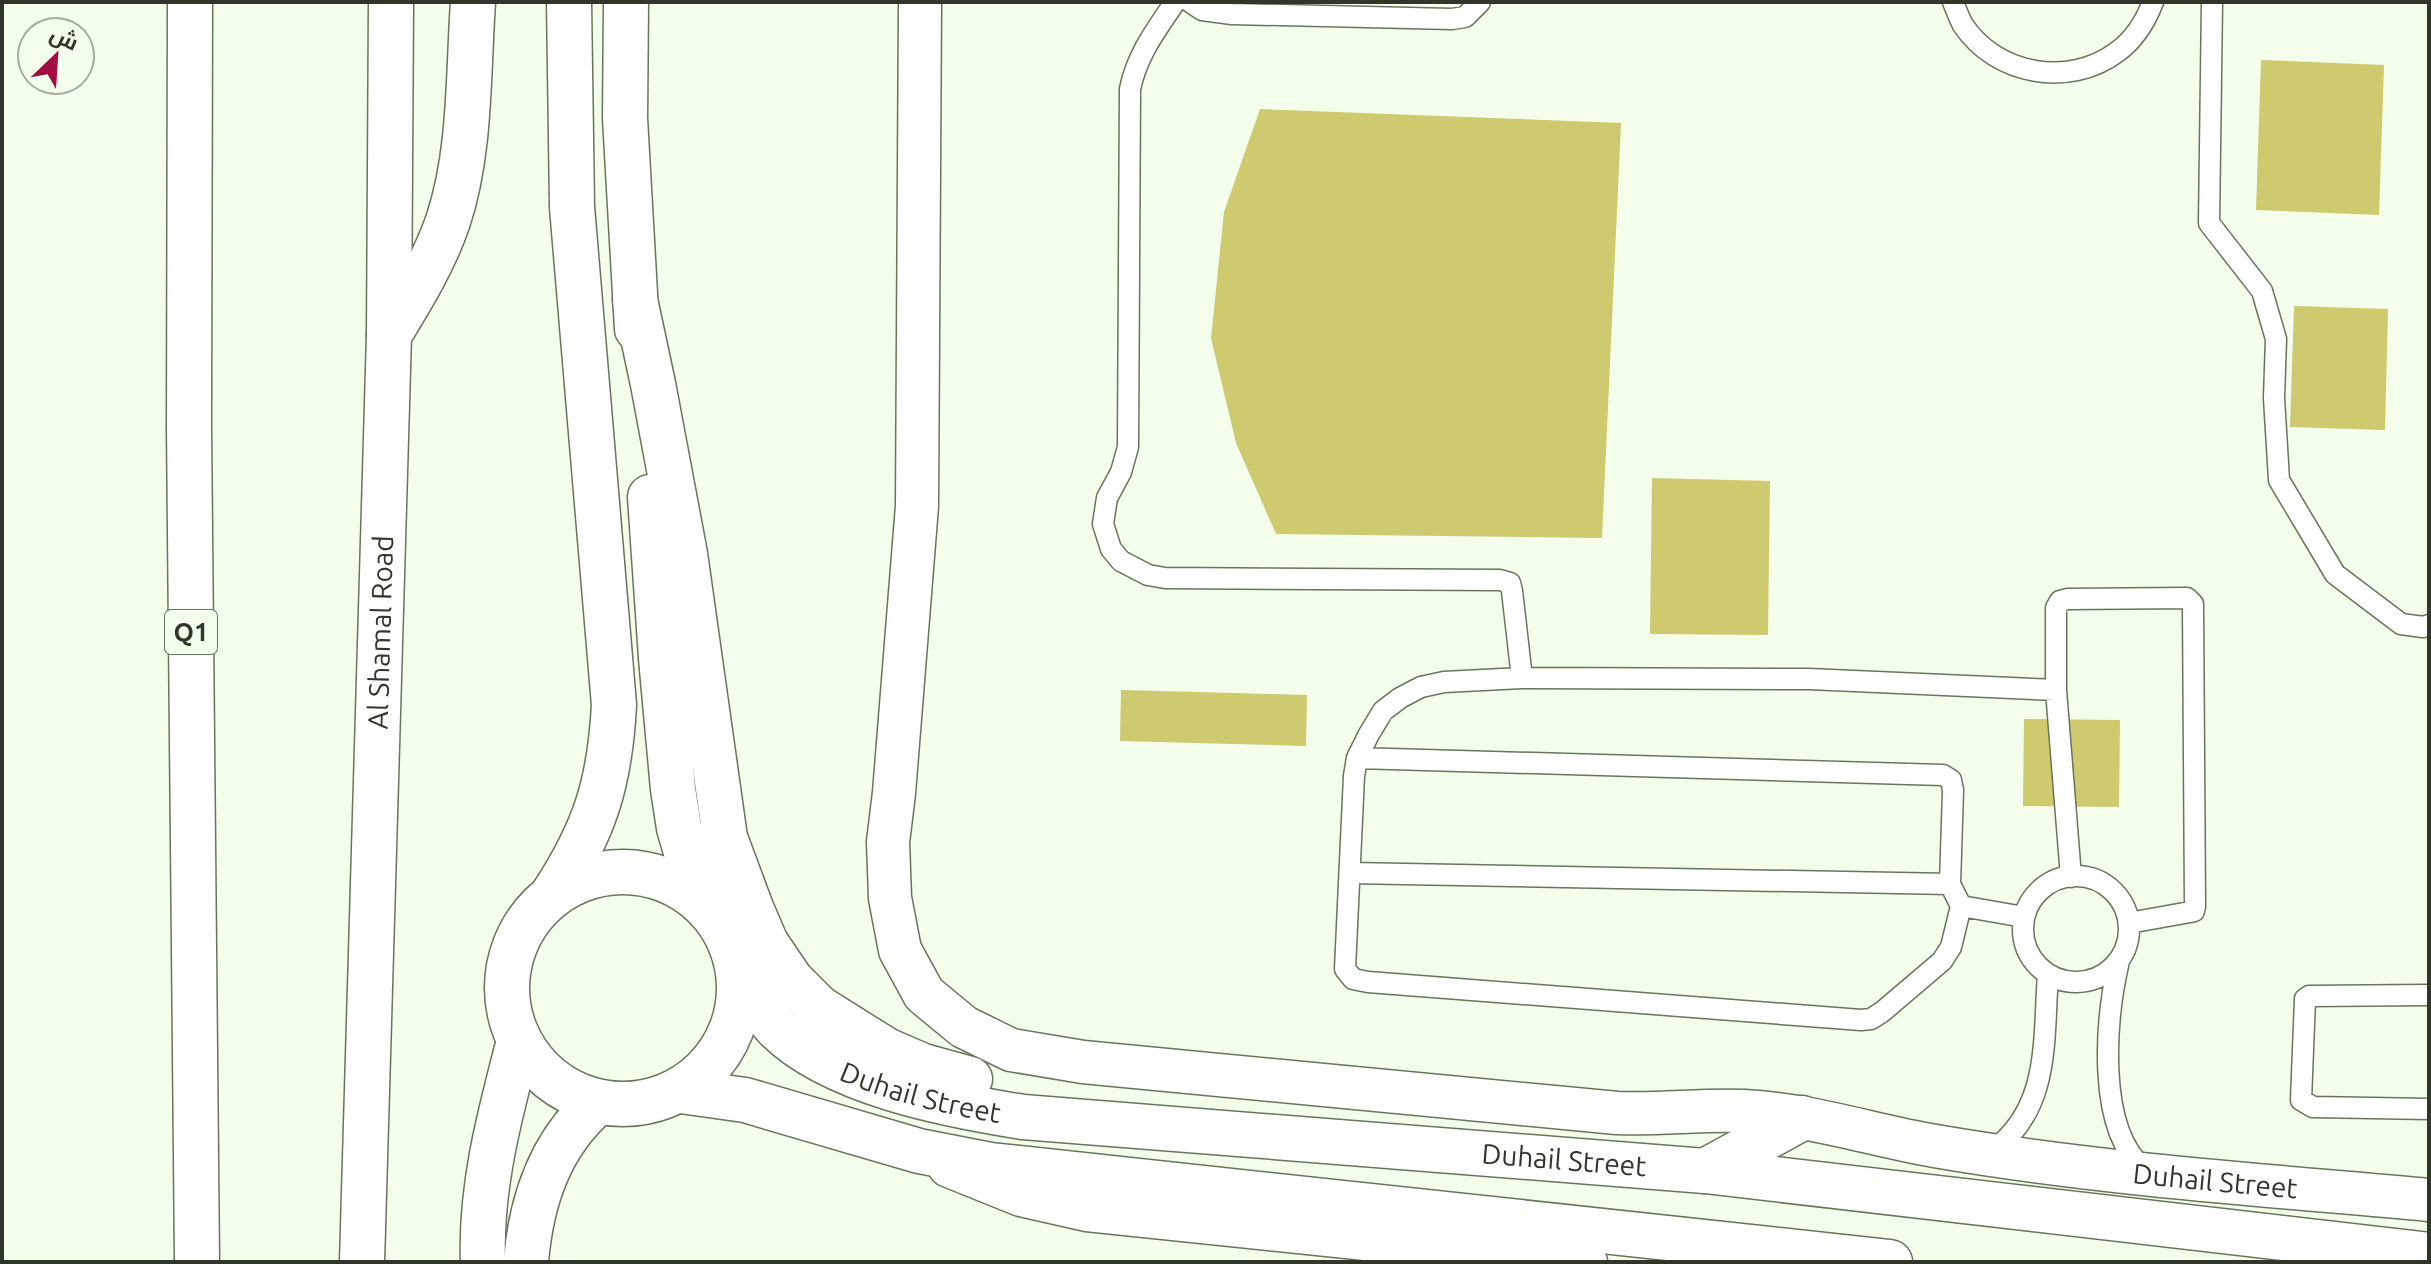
<svg xmlns="http://www.w3.org/2000/svg" width="2431" height="1264" font-family="Ubuntu,Cairo,sans-serif">
	<rect width="100%" height="100%" fill="#f3feeb"/>
	<!-- building -->
	<path fill="#cdca6f" d="M2261,60l123,5 -5,150 -123,-5z
		M1260,109l361,14 -19,415 -326,-4 -40,-91 -25,-105 13,-126z
		M2294,306l94,3 -3,121 -95,-3z
		M1652,478l118,3 -2,154 -118,-1z
		M1121,690l186,5 -1,51 -186,-5z
		M2024,719l96,1 -1,87 -96,-1z"/>
	<g fill="none" stroke-linecap="round" stroke-linejoin="round">
		<!-- lane casing -->
		<g stroke="#67765a" stroke-width="23">
			<path id="lane" d="M1175,2c-19,28 -38,53 -45,87l-2,358 -7,25 -14,26 -4,26 8,25 10,12 27,14 17,3 335,2 10,3 2,8 10,87 -78,4 -23,5 -21,11 -17,13 -14,23 -12,24 -3,18 -9,193 8,10 15,3 493,38 10,-1 11,-7 60,-51 9,-14 10,-41 -11,-22 3,-94 -2,-10 -8,-5 -586,-17
				M1190,2l12,8 30,4 220,5 13,-2 15,-15
				M1953,2c3,7 6,16 10,23 33,50 106,63 154,27 17,-12 29,-32 36,-50
				M2212,2l-3,221 53,68 14,48 -2,59 5,82 56,94 66,50 22,3 6,-2
				M1522,678l287,1 247,11v-82l4,-7 8,-2 119,-1 6,6 2,302 -1,5 -4,1 -61,11
				M2056,690l15,187
				M1350,873l600,11
				M2023 929a53 53 0 1 1 106 0a53 53 0 1 1-106 0Z
				M1961,906l63,11
				M2119,961c-13,56 -24,168 26,209
				M2429,995l-120,1 -4,3 -4,101 12,7 116,2
				M1991,1152c60,-43 52,-111 57,-178"/>
		</g>
		<!-- street casing -->
		<g stroke="#67765a" stroke-width="45">
			<g id="street">
				<path id="s1" d="M920,2l-3,504 -23,287 -6,49 2,56 10,52 24,44 40,33 47,23 72,12 534,51c43,2 85,-4 127,-2 66,3 127,24 191,35 163,28 329,39 494,54"/>
				<path d="M949,1166l72,29 66,15 499,52"/>
			</g>
		</g>
		<!-- secondary casing -->
		<g stroke="#67765a" stroke-width="47">
			<g id="secondary">
				<path d="M626,2l-1,116 12,211"/>
				<path d="M635,300l18,84 32,170 40,284 26,70 15,35 25,37 28,28 67,42 37,16 47,13"/>
				<path d="M650,497l11,161 12,131 6,39 12,41 17,39"/>
				<circle cx="623" cy="988" r="116"/>
				<path d="M553,894c42,-64 57,-112 61,-189l-42,-498 -3,-205"/>
				<path id="s2" d="M740,976c11,18 21,35 36,51 55,56 171,78 247,90l682,54 724,84"/>
				<path d="M681,1091l64,9 174,51 72,14 899,97"/>
				<path d="M1705,1171l97,-53"/>
				<path d="M483,1262c-3,-75 17,-148 36,-221"/>
				<path d="M526,1262c5,-62 24,-118 71,-159"/>
			</g>
		</g>
		<!-- highway casing -->
		<g stroke="#67765a" stroke-width="47">
			<g id="highway">
				<path d="M190,2l-1,425 8,835"/>
				<path d="M389,335c22,-36 45,-73 59,-114 23,-69 20,-147 25,-219"/>
				<path id="s3" d="M362,1262l27,-927 2,-333"/>
			</g>
		</g>
		<!-- lane -->
		<use href="#lane" stroke="#fff" stroke-width="20"/>
		<!-- street -->
		<use href="#street" stroke="#fff" stroke-width="42"/>
		<!-- secondary -->
		<use href="#secondary" stroke="#fff" stroke-width="44"/>
		<!-- highway -->
		<use href="#highway" stroke="#fff" stroke-width="44"/>
	</g>
	<g text-anchor="middle" stroke-width="6" stroke-linejoin="round" paint-order="stroke">
		<!-- shield labels -->
		<rect fill="#f3feeb" stroke="#6a7364" stroke-width="2" x="165" y="610" width="52" height="44" rx="6"/>
		<g font-size="26" font-weight="bold" fill="#30372a">
			<text x="191" y="641">Q1</text>
		</g>
		<!-- street labels -->
		<g font-size="28" fill="#30372a" stroke="#f3feeb">
			<text dy="10" stroke="none"><textPath href="#s3" startOffset="630">Al Shamal Road</textPath></text>
			<text dy="10" stroke="none"><textPath href="#s2" startOffset="224">Duhail Street</textPath></text>
			<text dy="10" stroke="none"><textPath href="#s2" startOffset="872">Duhail Street</textPath></text>
			<text dy="10" stroke="none"><textPath href="#s1" startOffset="2318">Duhail Street</textPath></text>
		</g>
	</g>
	<!-- border -->
	<rect width="2431" height="1264" fill="none" stroke="#30372a" stroke-width="8"/>
	<!-- north arrow -->
	<g transform="translate(56 56) rotate(25)"><circle r="38" fill="#f3feeb" stroke="#a5ae9e" stroke-width="2"/>
	<path d="M0-6L14 30L0 20L-14 30Z" fill="#a50c43"/>
	<text y="-12" font-size="22" font-weight="bold" text-anchor="middle" fill="#30372a">ش</text>
	</g>
</svg>
